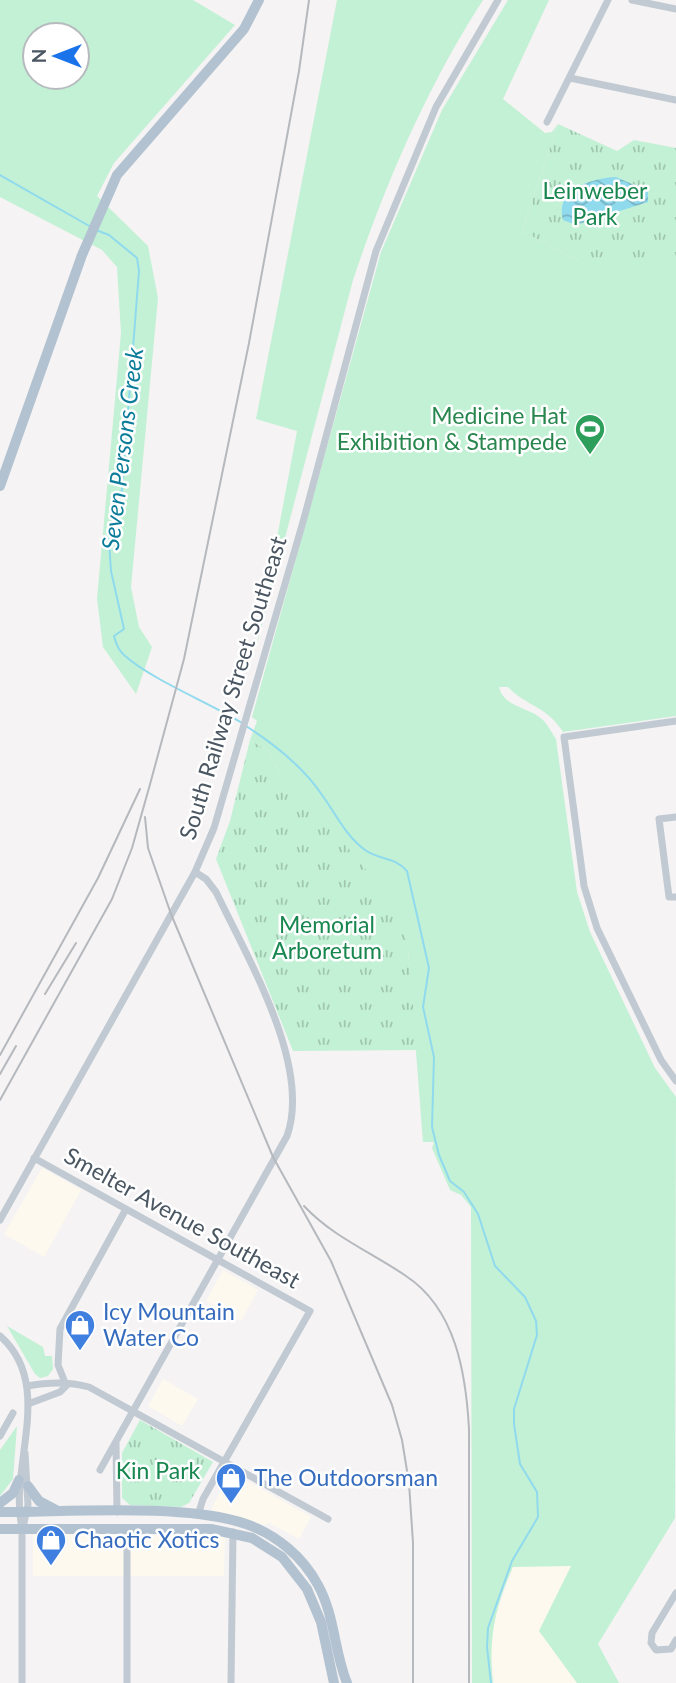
<svg xmlns="http://www.w3.org/2000/svg" width="676" height="1683" font-family="Lato,sans-serif">
	<defs>
		<pattern id="park-tufts" width="24" height="20" patternUnits="userSpaceOnUse" patternTransform="scale(1.75)"><rect width="24" height="20" fill="#c3f1d5"/><path d="M3 7l-1-3M5 7V3M7 7l1-3M15 17l-1-3M17 17v-4M19 17l1-3" fill="none" stroke="#a0c6b0"/></pattern>
		<pattern id="water-waves" width="16" height="10" patternUnits="userSpaceOnUse" patternTransform="scale(1.75)"><rect width="16" height="10" fill="#90daee"/><path d="M0 5q4-4 8 0t8 0" fill="none" stroke="#78b4c4"/></pattern>
	</defs>
	<rect width="100%" height="100%" fill="#f5f3f3"/>
	<!-- commercial -->
	<path fill="#fdf9ef" d="M42,1168l39,22 -37,67 -40,-23z
		M223,1270l35,20 -17,31 -35,-20z
		M163,1379l35,20 -16,27 -34,-20z
		M230,1471l81,46 -12,22 -30,-16 -4,2 -54,-15z
		M33,1533l188,3 4,3 -1,37h-191z
		M513,1566h59l-33,65 38,52h-83l-4,-41 3,-19z"/>
	<!-- green -->
	<path fill="#c3f1d5" fill-rule="evenodd" d="M0,0h193l42,25 -121,138 -17,33 51,50 10,52 -27,289 8,40 13,20 -16,47 -33,-47 -6,-48 24,-266 -4,-66 -15,-17 -102,-53zM35,35h42v42h-42z
		M337,0h146c-56,87 -97,182 -130,280l-96,364 40,-213 -41,-12z
		M508,0h41l-46,99 42,34 7,-1 6,-8 -36,107 59,31h95v454l-113,16c-17,-27 -36,-25 -55,-45h-9c4,20 31,20 44,33 5,5 9,13 13,19l21,153 13,40 65,136 21,29 -1,421 -77,126 21,39h-42l-38,-52 32,-65 -58,1c-18,39 -25,73 -20,116h-21l-1,-476 -10,-12 -11,-5 -18,-42 2,-6h-11l-15,-193 -101,-150 -29,-29 -10,-19 -18,-11 7,-19 -5,-4 129,-465 61,-142z
		M7,1326l36,21 2,9h7l1,13 -5,7 -8,2 -5,-4z
		M17,1426l-4,53 -13,17v-46z"/>
	<!-- park -->
	<path fill="url(#park-tufts)" d="M558,124l59,27 17,-11 42,8v114h-95l-59,-31z
		M250,740l18,11 10,19 29,29 87,104 14,46 9,101 -124,1 -77,-192 14,-38z
		M140,1420l73,42 -24,41 -8,4 -51,-2 -8,-7v-45z"/>
	<!-- water -->
	<path fill="url(#water-waves)" d="M616,177l32,14v11l-72,23 -13,-5c-9,-31 30,-42 53,-43z"/>
	<g fill="none" stroke-linecap="round" stroke-linejoin="round">
		<!-- stream -->
		<path stroke="#90daee" stroke-width="2" d="M0,175l91,52
			M96,230l13,5 28,23 2,13 -17,218 -13,52 2,30 13,58 -10,7c2,8 4,14 10,19 28,25 84,47 118,68
			M246,726c28,18 58,42 76,69 14,19 23,40 43,55 14,10 30,7 42,21l22,97 -6,39 11,50 -2,70 7,28 11,26 14,11 14,22 17,52 30,31 11,24 1,14 -23,74v15l6,40 17,28 1,25 -26,44 -24,67 -1,19 4,36"/>
		<!-- minor -->
		<path stroke="#c1cad2" stroke-width="7" d="M632,0l44,9
			M570,78l106,22
			M547,122l61,-122
			M676,721l-112,16 20,149 13,42 64,132 15,21
			M676,817l-17,2 10,78h7
			M34,1158l276,153 -107,188 -5,16
			M0,1220l195,-348 19,-44 89,-306 73,-271 60,-144 62,-107
			M0,1336c56,49 8,131 22,192v155
			M66,1385l-8,-20 2,-36 66,-120
			M27,1386c21,-4 41,-5 62,1l239,132
			M28,1404l32,-12 7,-7
			M0,1436l13,-23
			M116,1443l1,69
			M100,1470l187,-334c25,-70 -40,-179 -71,-244l-10,-13 -11,-7
			M23,1527l5,-22 -3,-52
			M127,1529v154
			M676,1593l-24,40 -1,10 5,7 15,-1 5,-9
			M231,1683l2,-151"/>
		<!-- major -->
		<path stroke="#b3c2d1" stroke-width="10" d="M0,486l82,-231 35,-80 127,-146 15,-29
			M28,1486l11,15 17,9
			M0,1503l13,-10 6,-13
			M0,1512c68,0 185,-9 246,12 31,11 57,33 72,61 17,31 16,66 29,98
			M0,1529h211l41,9 30,19 25,32 14,33 13,61"/>
		<!-- rail -->
		<path stroke="#b5b8bd" stroke-width="2" d="M145,817l3,31 23,66 102,243 58,104 61,144 10,35 7,43 4,60v140
			M45,994l31,-51
			M0,1055l98,-177 42,-89
			M0,1074l16,-28
			M0,1100l112,-201 20,-51 17,-60 35,-129 65,-316 50,-272 10,-71
			M304,1206c29,31 67,46 102,70 50,33 60,98 63,153v254"/>
	</g>
	<!-- icons -->
	<defs>
		<g id="stadium-pin" transform="scale(1.575)"><path d="M0 17L-7.5 6A9.5 9.5 0 1 1 7.5 6Z" fill="#2e9e5b" stroke="#fff"/><path d="M0-5a6.5 5 0 1 0 0 10a6.5 5 0 1 0 0-10ZM-3.5-1.8h7v3.6h-7Z" fill="#fff"/></g>
		<g id="shop-pin" transform="scale(1.575)"><path d="M0 17L-7.5 6A9.5 9.5 0 1 1 7.5 6Z" fill="#3f7fe0" stroke="#fff"/><path d="M-5-2.5h2.3a2.7 3.5 0 0 1 5.4 0H5L5.5 6h-11ZM-1.5-2.5h3a1.5 2.3 0 0 0-3 0Z" fill="#fff"/></g>
	</defs>
	<g fill-rule="evenodd">
		<use href="#stadium-pin" x="590" y="429"/>
		<use href="#shop-pin" x="80" y="1325"/>
		<use href="#shop-pin" x="231" y="1478"/>
		<use href="#shop-pin" x="51" y="1540"/>
	</g>
	<g text-anchor="middle" stroke-width="5" stroke-linejoin="round" paint-order="stroke">
		<!-- park labels -->
		<g font-size="23" fill="#17864f" stroke="#fff">
			<text x="595" y="199">Leinweber<tspan x="595" dy="26">Park</tspan></text>
			<text x="327" y="933">Memorial<tspan x="327" dy="26">Arboretum</tspan></text>
			<text x="158" y="1479">Kin Park</text>
		</g>
		<!-- leisure labels -->
		<g font-size="23" fill="#27864d" stroke="#fff" text-anchor="end">
			<text x="567" y="424">Medicine Hat<tspan x="567" dy="26">Exhibition &amp; Stampede</tspan></text>
		</g>
		<!-- street labels -->
		<g font-size="23" fill="#4a5661" stroke="#fff">
			<text transform="translate(233 688) rotate(-73)" y="8">South Railway Street Southeast</text>
			<text transform="translate(182 1218) rotate(29)" y="8">Smelter Avenue Southeast</text>
		</g>
		<!-- shop labels -->
		<g font-size="23" fill="#366cbe" stroke="#fff" text-anchor="start">
			<text x="103" y="1320">Icy Mountain<tspan x="103" dy="26">Water Co</tspan></text>
			<text x="254" y="1486">The Outdoorsman</text>
			<text x="74" y="1548">Chaotic Xotics</text>
		</g>
		<!-- water labels -->
		<g font-size="24" font-style="italic" fill="#0c7c9b" stroke="#fff">
			<text transform="translate(123 449) rotate(-83)" y="8">Seven Persons Creek</text>
		</g>
	</g>
	<!-- north arrow -->
	<g transform="translate(56 56) rotate(270)"><circle r="33" fill="#ffffff" stroke="#b7bbc0" stroke-width="2"/>
	<path d="M0-5L12 26L0 18L-12 26Z" fill="#1a73e8"/>
	<text y="-10" font-size="19" font-weight="bold" text-anchor="middle" fill="#4a5661">N</text>
	</g>
</svg>
